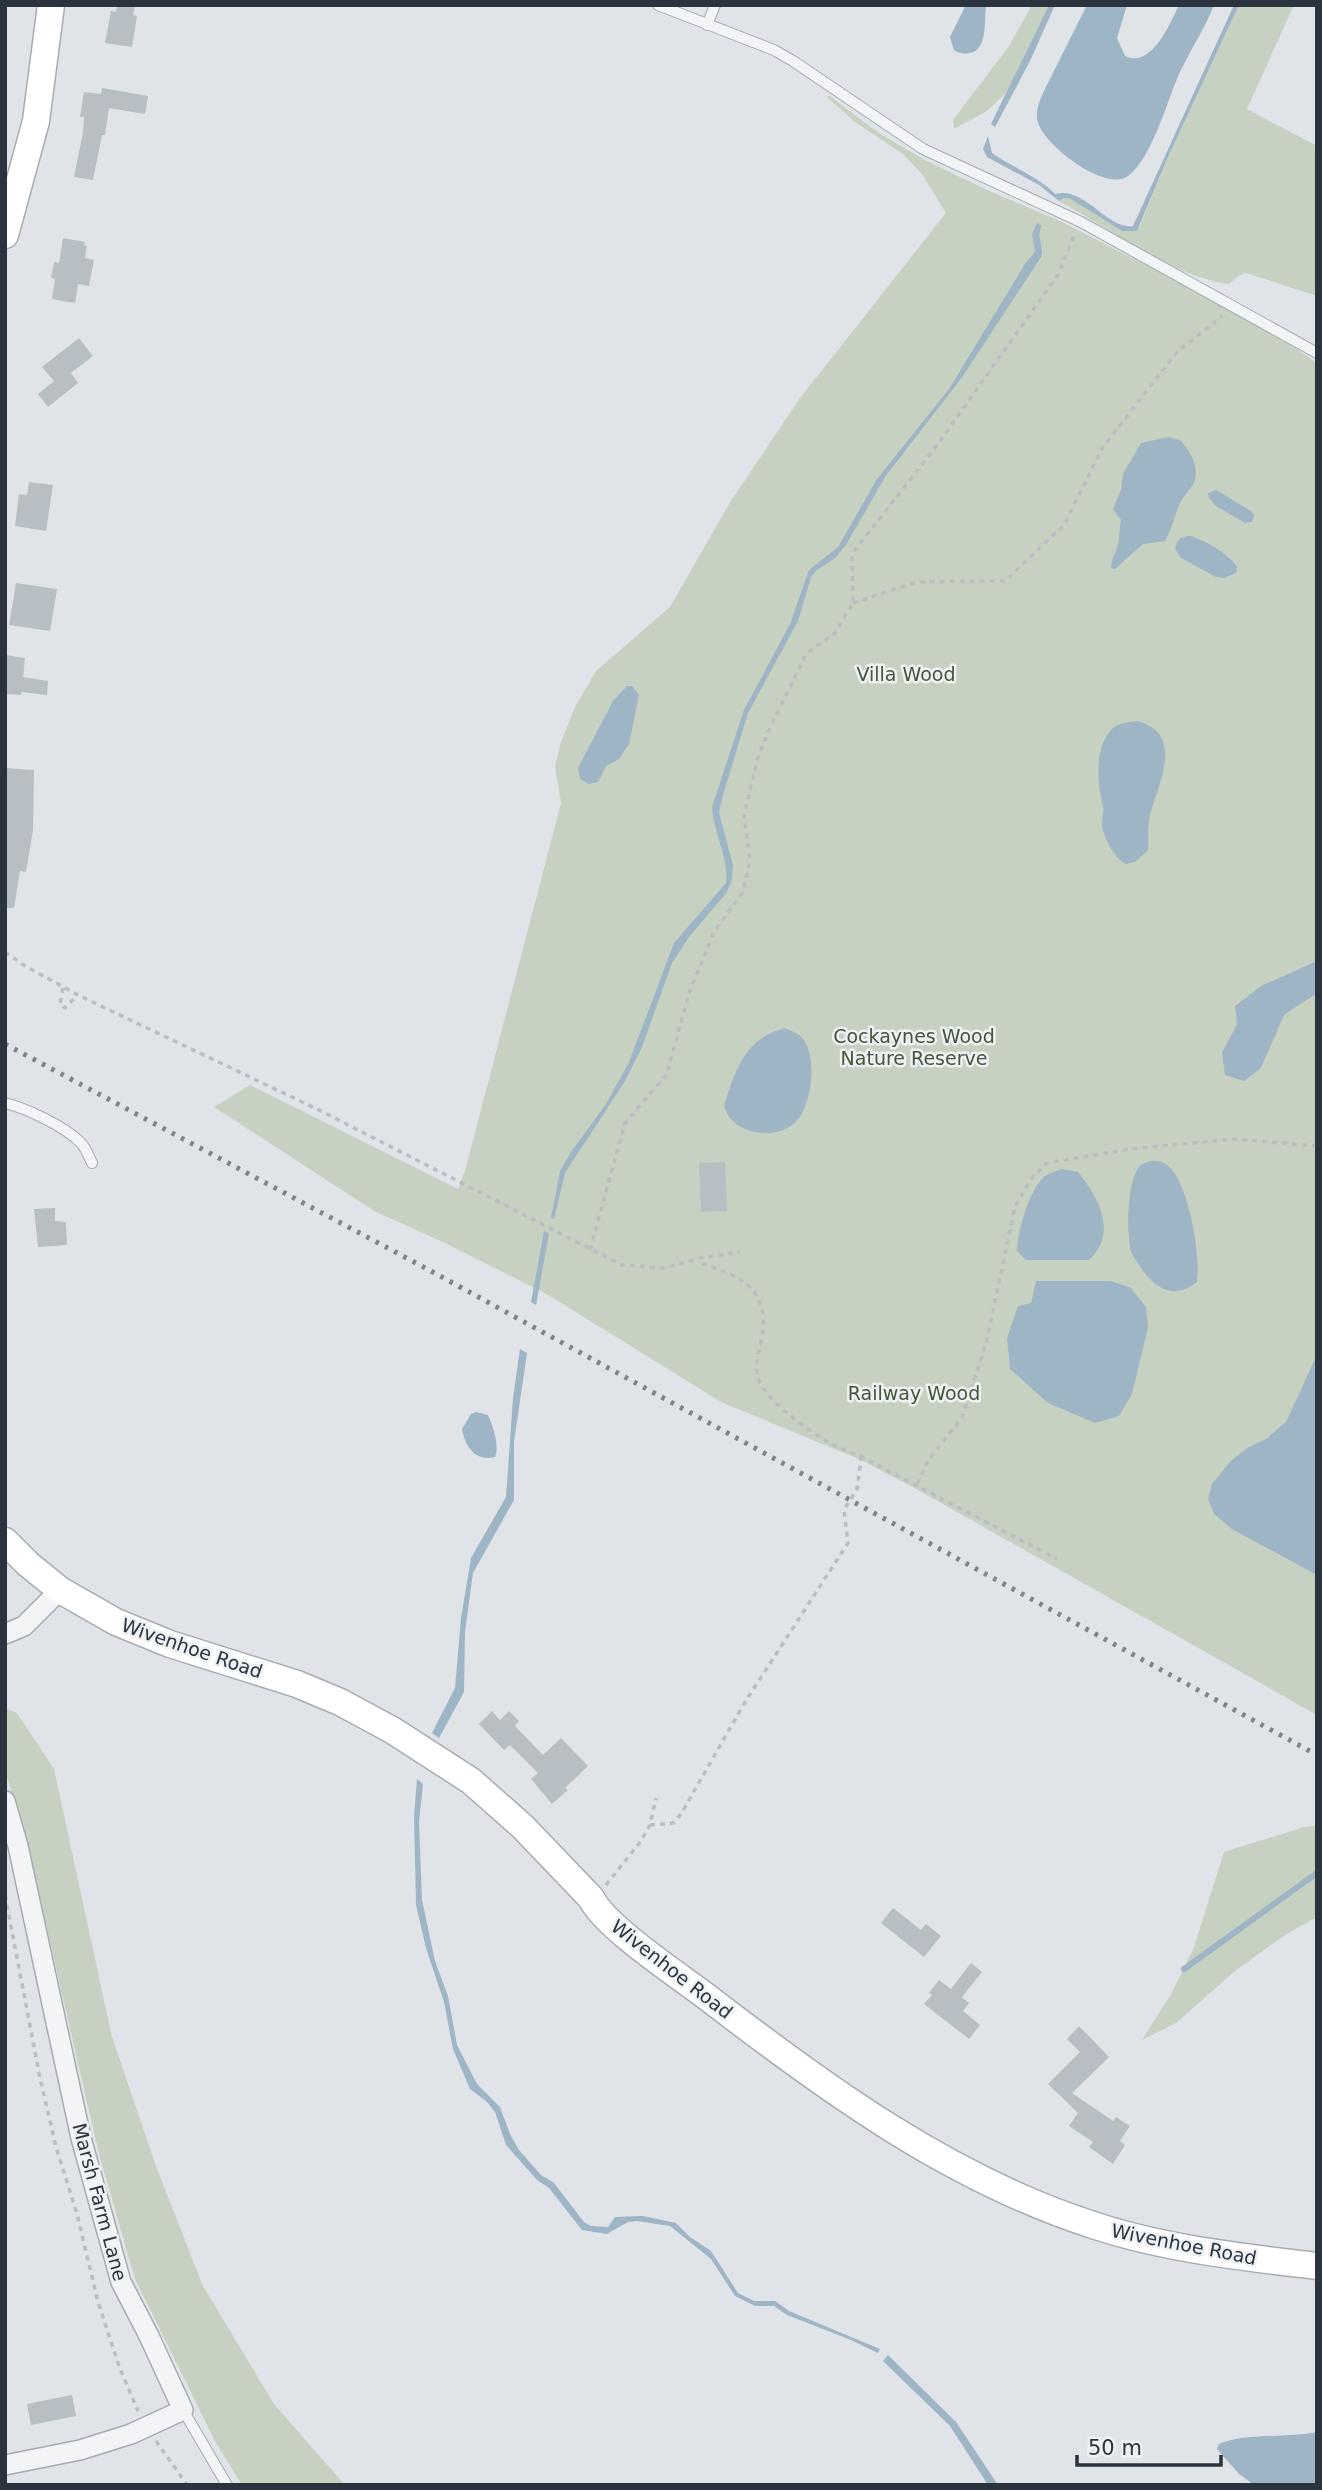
<svg xmlns="http://www.w3.org/2000/svg" width="1322" height="2490" font-family="'DejaVu Sans',sans-serif">
	<rect width="100%" height="100%" fill="#e0e4e8"/>
	<!-- green -->
	<path fill="#c7d1c1" d="M1032,5h17l-43,88 -19,18 -33,18 -1,-9 56,-74z
		M1239,5h55l-47,104 70,37v150l-71,-23 -6,2 -11,9c-59,-8 -118,-55 -170,-83l5,-3h5l53,33 17,-3 29,-71z
		M828,95l51,38 44,26 64,31 73,31 96,49 135,75 26,18v1352l-399,-225 -57,-30 -140,-58 -176,-109 -102,-51 -67,-30 -162,-105 36,-22 208,104 7,-18 96,-368 -6,-36 6,-25 14,-35 21,-36 74,-64 59,-103 71,-106 146,-185 -24,-39 -19,-20 -48,-32 -28,-25z
		M5,1708l12,5 37,56 58,268 45,132 46,117 71,118 71,81h-103l-27,-44 -80,-162 -36,-125 -63,-273 -31,-111z
		M1317,1826v91l-32,18 -50,36 -59,52 -34,17 29,-46 22,-44 31,-98 80,-25z"/>
	<!-- water -->
	<path fill="#9db5c5" d="M966,5l20,1c-2,14 2,44 -16,47 -7,1 -10,1 -16,-3l-4,-13z
		M1049,5h6l-25,56 -35,66 -4,-3z
		M1087,5h40l-10,33 8,18c26,13 45,-32 54,-51h35c-9,23 -23,44 -34,67 -13,28 -27,85 -52,104 -22,17 -87,-32 -91,-57 -1,-9 2,-17 6,-26z
		M1234,5h5l-71,152 -31,74h-15l-53,-33h-5l-5,3 -20,-16 -52,-28 -4,-8 5,-13 4,17c18,13 49,25 63,41 30,-8 52,36 78,32z
		M1037,223l5,3c-7,11 3,20 -1,31l-78,119 -78,101 -39,68 -11,13 -18,12 -6,7 -13,44 -50,92 -26,85 -3,15 14,52 -1,15 -5,12 -38,45 -17,26 -30,84 -17,34 -60,92 -11,46 -3,-1 9,-47 11,-19 35,-48 23,-42 45,-119 52,-60c3,-27 -13,-50 -14,-76l32,-97 46,-86 19,-54 29,-23 39,-68 72,-90 76,-125 10,-12 -3,-18z
		M1168,437l12,3c11,12 22,31 12,46 -4,6 -10,12 -13,19 -5,13 -7,24 -14,36l-22,3 -28,25 -4,-1c0,-10 5,-15 7,-24 2,-7 1,-16 3,-24l-8,-11 8,-19 2,-16 18,-31z
		M1216,490l35,21 3,4 -2,7 -7,1 -29,-17 -7,-8 -1,-5z
		M1190,536c16,5 38,17 47,31l-1,6 -11,5 -9,-1 -35,-19 -6,-9c1,-8 6,-13 15,-13z
		M627,686h5l7,9 -10,49 -10,15 -13,7 -8,16 -9,2 -9,-5 -2,-11 35,-67z
		M1137,721c47,12 23,60 14,90 -4,14 -2,25 -3,39l-13,12 -9,2c-11,-5 -24,-28 -24,-41 0,-5 2,-10 1,-16 -5,-23 -10,-58 9,-78 6,-6 16,-7 25,-8z
		M1317,961v32l-33,22 -23,53 -17,13 -19,-6 -3,-22 15,-29 -2,-18 26,-20z
		M785,1028c6,3 15,6 18,11 14,18 9,59 -3,78 -15,21 -51,21 -68,3 -4,-3 -6,-10 -8,-14 11,-35 21,-68 61,-78z
		M1151,1161c6,0 11,0 15,3 23,16 35,93 31,118 -25,19 -43,6 -58,-17 -3,-5 -7,-9 -8,-14 -5,-18 -4,-74 10,-86 3,-2 7,-3 10,-4z
		M1061,1169l17,3c21,26 40,61 11,88h-63l-9,-9c1,-20 12,-62 28,-75 4,-3 12,-5 16,-7z
		M544,1231l5,3 -13,71 -5,-3z
		M1036,1281h75l20,7 15,19 2,20 -16,67 -13,22 -24,7 -47,-20 -38,-34 -3,-31 11,-32 13,-3z
		M520,1349l7,4 -13,89v58l-41,73 -8,59 -1,60 -25,46 -7,-5 23,-45 6,-70 10,-60 35,-61 7,-99z
		M1317,1355v220l-85,-46 -18,-15 -6,-15 4,-15 18,-22 17,-14 19,-9 20,-17z
		M476,1412l12,3c5,11 12,32 7,42 -20,5 -30,-11 -33,-28l9,-15z
		M417,1779l6,5 -4,38 3,78 13,61 13,35 9,49 20,39 23,23 10,27 9,16 22,25 13,8 30,39 7,4 17,1 7,-10 28,-1 33,7 14,14 21,14 27,42 16,8h21l14,10 91,38 -2,4 -27,-13 -64,-25 -13,-9h-19l-20,-10 -24,-37 -41,-33 -33,-5 -9,1 -21,12 -25,-4 -33,-42 -12,-8 -31,-35 -11,-33 -8,-10 -17,-13 -17,-40 -9,-47 -18,-54 -10,-43 -2,-88z
		M888,2355l68,67 42,63h-10l-38,-59 -67,-65z
		M1317,2432v53h-63l-15,-11 -22,-25 2,-5c25,-11 69,-6 98,-12z"/>
	<g fill="none" stroke-linecap="round" stroke-linejoin="round">
		<!-- stream -->
		<path stroke="#9db5c5" stroke-width="6" d="M1184,1969l133,-96"/>
	</g>
	<!-- building -->
	<path fill="#b7bec4" d="M117,5h18l-2,10 4,1 -5,31 -27,-4 6,-32 5,1z
		M102,88l46,8 -3,18 -36,-6 -4,27h-3l-9,45 -19,-3 9,-45 1,-15h-4l4,-25 17,2z
		M63,238l22,4 -1,3 3,1 -2,12 9,2 -5,26 -11,-2 -3,19 -23,-4 3,-20 -4,-1 3,-16 5,1z
		M79,338l14,18 -22,17 7,10 -30,24 -10,-13 16,-13 -12,-14z
		M29,482l24,3 -7,46 -31,-5 4,-32 8,1z
		M16,583l41,6 -7,42 -41,-6z
		M5,655l20,3 -2,19 25,4 -1,14 -26,-3v3l-16,-1z
		M5,768l29,2 -1,60 -7,42 -6,-1 -6,37h-9z
		M725,1162l2,49 -26,1 -2,-49z
		M55,1208v13l11,1 1,23 -29,2 -4,-38z
		M492,1711l8,9 9,-9 10,10 -4,5 28,29 18,-17 27,28 -23,22 3,2 -16,14 -21,-25 7,-6 -28,-28 -6,5 -25,-26z
		M893,1908l28,22 5,-6 15,12 -17,21 -43,-34z
		M971,1963l11,9 -20,25 7,6 -6,8 17,14 -11,14 -45,-35 8,-9 -3,-2 10,-13 12,9z
		M1079,2026l30,31 -37,36 41,28 3,-4 14,9 -10,15 5,4 -12,19 -24,-17 4,-5 -24,-16 9,-13 -30,-29 32,-32 -13,-13z
		M72,2395l4,21 -45,9 -4,-21z"/>
	<g fill="none" stroke-linecap="round" stroke-linejoin="round">
		<!-- lane casing -->
		<g stroke="#a6abb2" stroke-width="12">
			<path id="lane" d="M658,5l116,45 19,11 130,88 158,73 236,131
				M707,25l8,-20
				M5,1103c21,5 61,24 76,40 5,5 8,14 11,20
				M183,2410l44,75"/>
		</g>
		<!-- street casing -->
		<g stroke="#a6abb2" stroke-width="22">
			<path id="street" d="M5,1634l19,-8 36,-36
				M5,1801l13,45 63,292 40,144 28,54 34,74 -52,24 -51,16 -75,15"/>
		</g>
		<!-- secondary casing -->
		<g stroke="#a6abb2" stroke-width="29">
			<path id="secondary" d="M5,235l31,-114 15,-116
				M5,1541l23,23 32,26 56,32 54,22 127,40 43,18 52,28 79,51 52,46 68,71c14,29 87,77 116,99 118,91 243,182 386,228 72,24 149,32 224,41"/>
		</g>
		<!-- path -->
		<path stroke="#babec2" stroke-width="3.5" stroke-dasharray="5 5" stroke-linecap="butt" d="M853,603l63,-21 89,-1 59,-56 39,-78 74,-95 45,-36
			M5,952l20,14 53,29 241,115 303,155 42,3 37,-10 38,-6
			M63,988l-3,16 5,4 12,-12
			M590,1250l35,-127 42,-49 22,-81 25,-61 29,-40 7,-32 -6,-45 14,-58 11,-27 37,-76 29,-21 18,-30 -1,-49 86,-110 120,-169 17,-42
			M860,1456l197,103
			M917,1484l12,-25 33,-41 24,-74 29,-137 15,-27 17,-17 83,-14 104,-10 83,7
			M650,1825l23,-2 8,-9 64,-112 103,-159 -4,-33 13,-21 4,-29 -1,-4c-10,-4 -21,-8 -30,-13 -21,-12 -69,-45 -73,-69 -2,-11 3,-26 5,-37 8,-50 -23,-62 -65,-75
			M606,1885l35,-44 9,-16 6,-27
			M5,1895l35,183 16,69 21,67 21,88 21,64 19,45
			M156,2441l31,44"/>
		<!-- lane -->
		<use href="#lane" stroke="#f2f4f6" stroke-width="10"/>
		<!-- street -->
		<use href="#street" stroke="#f2f4f6" stroke-width="19"/>
		<!-- secondary -->
		<use href="#secondary" stroke="#fff" stroke-width="26"/>
		<!-- rail -->
		<path stroke="#7a8590" stroke-width="5" stroke-dasharray="3.5 7" stroke-linecap="butt" d="M5,1044l424,226 888,485"/>
	</g>
	<g text-anchor="middle" stroke-width="5" stroke-linejoin="round" paint-order="stroke">
		<!-- park labels -->
		<g font-size="19" fill="#425838" stroke="#eff2f5">
			<text x="906" y="681">Villa Wood</text>
			<text x="914" y="1043">Cockaynes Wood<tspan x="914" dy="22">Nature Reserve</tspan></text>
			<text x="914" y="1400">Railway Wood</text>
		</g>
		<!-- street labels -->
		<g font-size="19" fill="#2a333e" stroke="#eff2f5">
			<text transform="translate(192 1648) rotate(19)" y="7">Wivenhoe Road</text>
			<text transform="translate(672 1969) rotate(38)" y="7">Wivenhoe Road</text>
			<text transform="translate(100 2202) rotate(75)" y="7">Marsh Farm Lane</text>
			<text transform="translate(1184 2244) rotate(11)" y="7">Wivenhoe Road</text>
		</g>
	</g>
	<!-- border -->
	<rect width="1322" height="2490" fill="none" stroke="#2a333e" stroke-width="14"/>
	<!-- scale -->
	<path d="M1077 2455v10h144v-10" fill="none" stroke="#2a333e" stroke-width="3.5"/>
	<text x="1088" y="2455" font-size="21" fill="#2a333e" stroke="#eff2f5" stroke-width="5" paint-order="stroke">50 m</text>
</svg>
